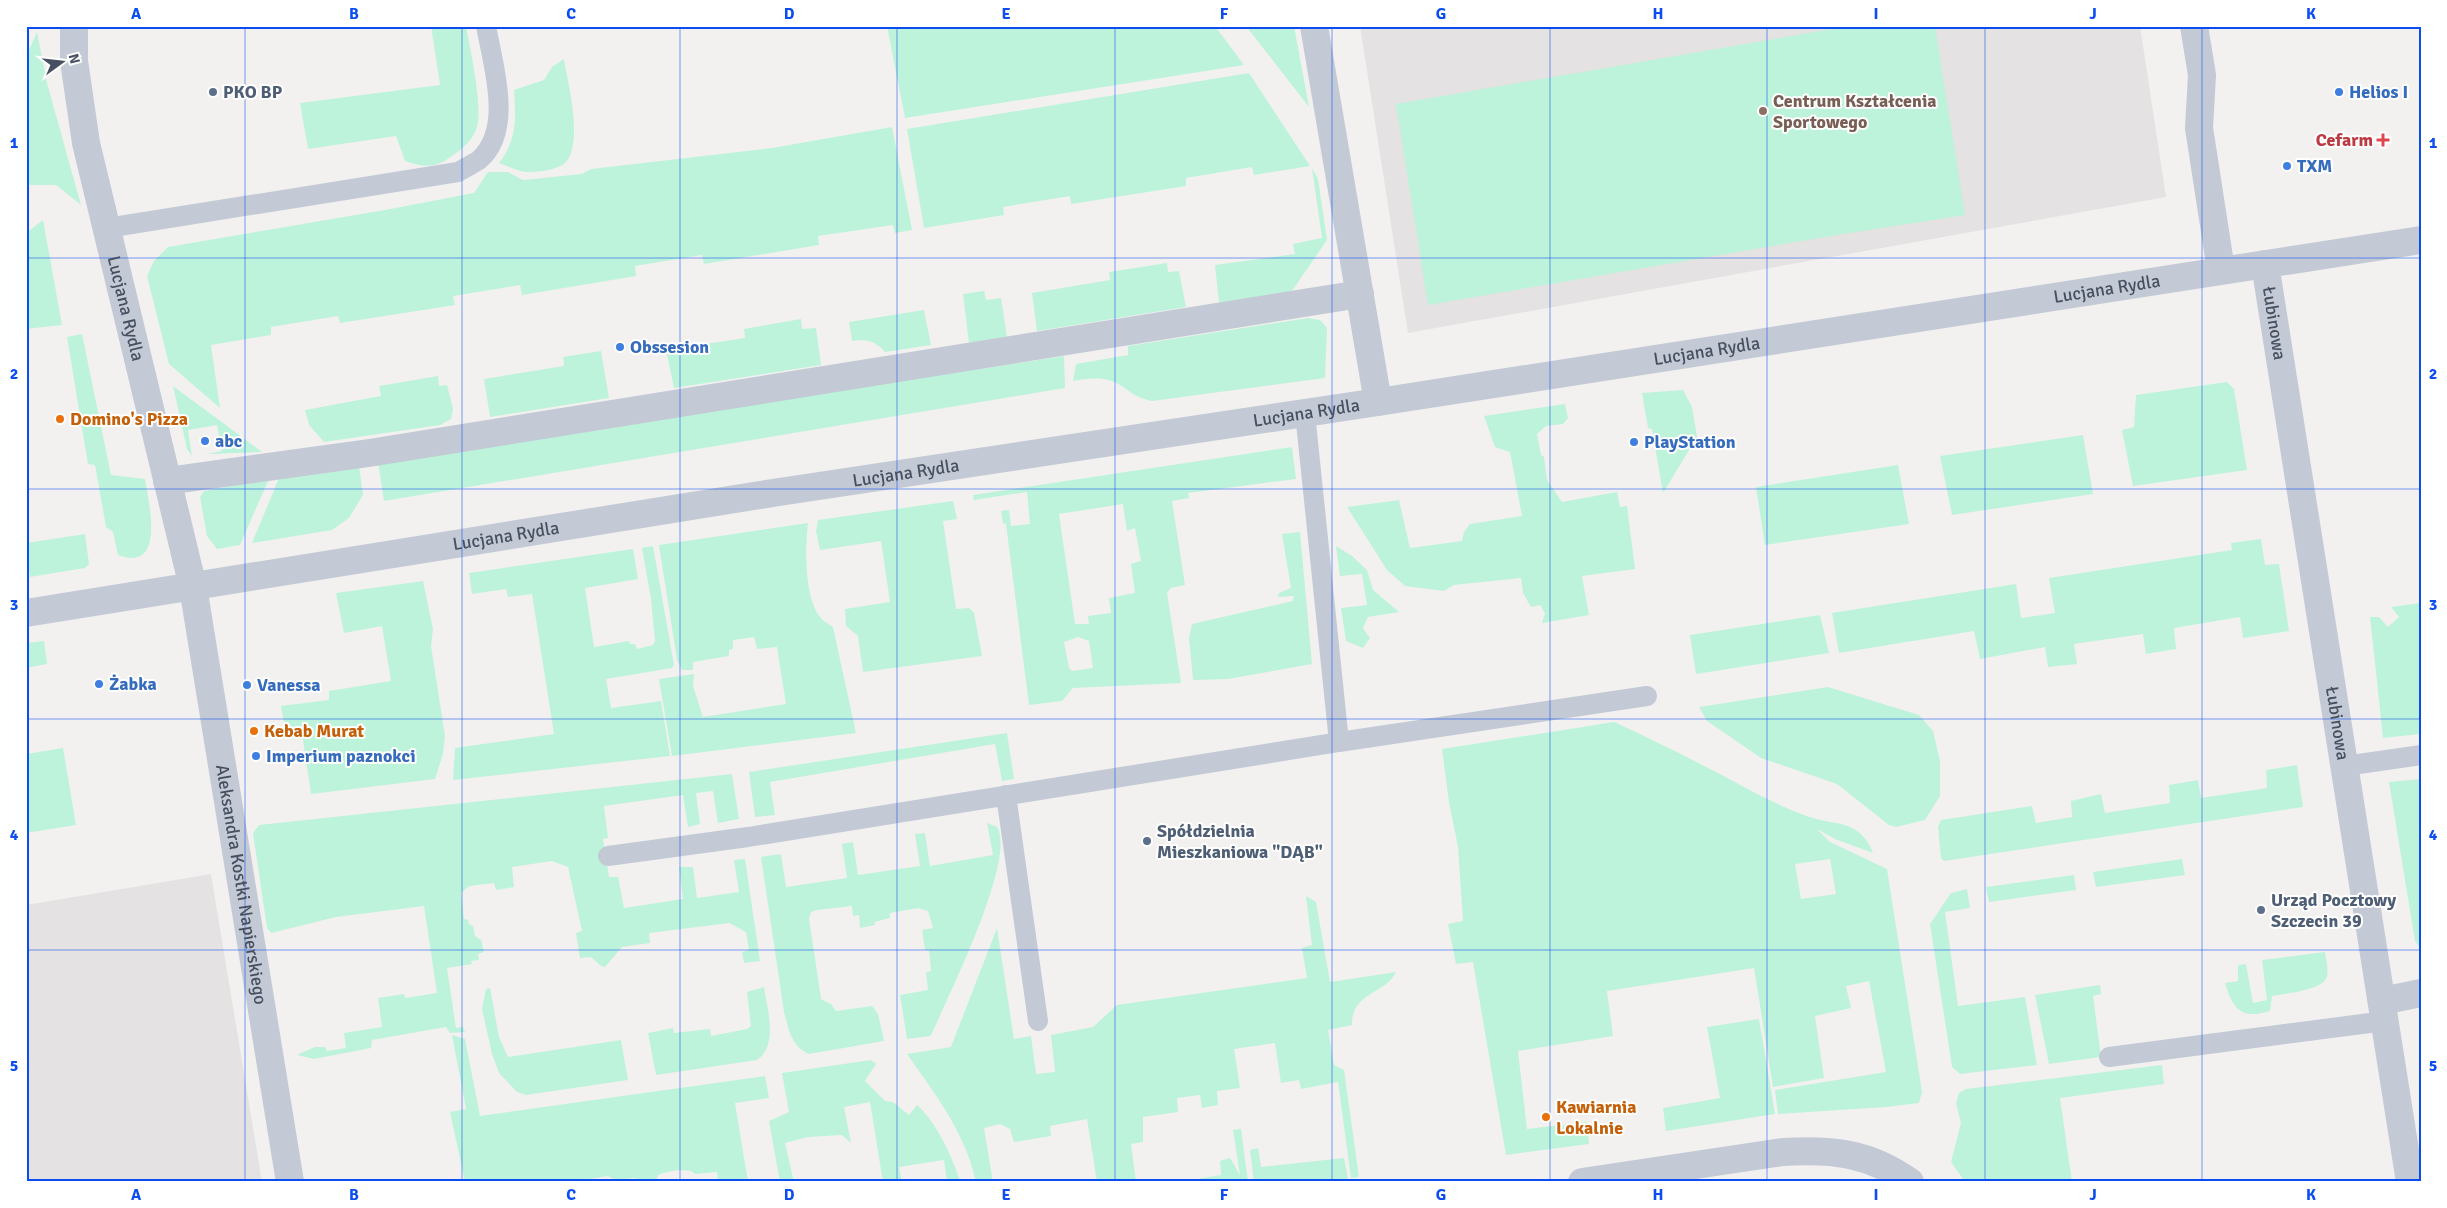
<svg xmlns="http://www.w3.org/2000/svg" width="2447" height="1208" font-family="Signika,sans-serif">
	<rect width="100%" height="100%" fill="#f3f1f0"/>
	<!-- education -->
	<path fill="#e4e2e2" d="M1360,26h780l26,171 -758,136z
		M211,874l51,308h-236v-277z"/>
	<!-- green -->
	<path fill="#bdf3da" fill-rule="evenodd" d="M431,26h35c4,23 17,80 11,101 -3,12 -15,22 -25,29 -16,12 -27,12 -47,5l-9,-25 -88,13 -8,-46 140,-18z
		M887,26h328l29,39 -339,53z
		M1246,26h48l15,81z
		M1849,26h86l30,189 -128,20 -409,70 -32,-201z
		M37,32l10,51 34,122 -25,-20h-26l-4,-4v-124z
		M564,59c4,25 20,85 1,104 -8,7 -27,9 -37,9 -9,0 -20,-6 -29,-9 18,-23 17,-45 15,-73l30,-10 8,-13z
		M1249,73l61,93 -56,9 -2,-8 -66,11v8l-115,18 -1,-8 -67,11 1,8 -80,13 -17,-99z
		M892,127l20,103 -17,3 -2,-8 -75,11 1,9 -115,19 -2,-9 -67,11 1,10 -114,19 -2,-10 -67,11 2,9 -115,18 -2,-7 -67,11v8l-60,10 9,63 -51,-44 -22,-88 7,-15 14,-14 217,-37 89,-17 14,-21h20l15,8 59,-6 9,-5 181,-21z
		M1312,168l6,11 9,61 -35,51 -73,12 -4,-38 80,-11 -2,-10 29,-6z
		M43,220l19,105 -36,4v-96z
		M1167,263l1,9 11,-1 7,36 -149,24 -5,-38 78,-13 -1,-8z
		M984,291l2,9 15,-2 6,39 -38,6 -6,-49z
		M924,310l7,35 -46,7c-9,-11 -19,-13 -33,-11l-3,-19z
		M1308,318l12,2 7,8 -2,50 -173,23c-17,-4 -18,-7 -32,-16 -14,-9 -31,-7 -47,-4l3,-17 52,-9v-9z
		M801,319l1,10 14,-1 5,37 -147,23 -8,-38 79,-12 -1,-9z
		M82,334l29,141 34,4c4,25 21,94 -27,76l-5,-23 -7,-5 -11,-62 -7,-1 -21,-127z
		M601,351l8,47 -119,19 -6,-38 80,-13 -1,-9z
		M1064,356l1,32 -681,113 -6,-39z
		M438,376l1,10 8,-1 6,24 -2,10 -11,6 -116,17 -15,-17 -4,-15 76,-14 -2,-10z
		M2227,382l7,7 13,81 -114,16 -11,-56 12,-3 2,-32z
		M173,386l89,66 -56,2 16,-3 -5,-26 -29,5 4,26 -5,-7z
		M1683,390l9,17 5,30 -34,56 -11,-64 -4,-1 -6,-35z
		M1565,404l3,14 -5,6 -17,2 -9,8 4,21 3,2 3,23 15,22 55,-10 3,15 7,-1 8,63 -53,7 7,39 -47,8 3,-10 -5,-8 -9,2 -8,-14 -2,-15 -67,7 -10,6 -39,-5 -18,-16 -40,-63 52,-7 11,48 52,-7 2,-9 6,-8 52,-8 -12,-64 -15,-5 -11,-31z
		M2083,435l10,59 -141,21 -12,-59z
		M1292,447l4,32 -108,14 1,5 -17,3 13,84 -14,3 -4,5 14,90 -108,5 -11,13 -33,4 -23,-181 -3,-1 -2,-12 8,-1 2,16 19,-2 -3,-32 -53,8 -1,-5zM1123,504l4,27 8,-3 6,33 -10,3 4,29 -26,5 2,15 -23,3 1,8h-14l-16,-110zM1078,637l11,4 4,27 -21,3 -3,-3 -5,-26z
		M1898,465l11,59 -144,21 -9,-58z
		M359,466l4,29 -14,23 -17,12 -80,13 27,-65z
		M265,480l3,1 -28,64 -23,4 -10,-13 -7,-39 4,-6z
		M953,501l4,18 -14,2 13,88 13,-1 5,5 8,43 -119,16 -5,-36 -12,-10 -1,-17 45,-7 -9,-61 -61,9 -4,-19 2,-11z
		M808,523c-3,24 -4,76 13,95 3,4 8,6 12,9l23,106 -184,23 -13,-77 35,-5 -1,12 10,31 83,-13 -9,-57 -20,2 -3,-12 -21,3v9l-4,1v6l-36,6v8h-11l-5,-10 -18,-115z
		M1300,532l12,132 -84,15 -35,1 -4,-42 3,-14 101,-23 1,-5 -16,1 1,-4 12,-5 -9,-54z
		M85,534l4,30 -4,4 -55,9 -4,-34z
		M2261,539l4,26 14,-1 10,67 -46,7 -3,-21 -66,11 2,21 -30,5 -3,-20 -69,10 3,20 -29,3 -3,-20 -65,12 -6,-28 -135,22 -7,-40 184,-29 5,34 34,-5 -6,-35 183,-28 -1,-7z
		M653,546l21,119 -2,3 -66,11 5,29 50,-7 9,55 -217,24 2,-32 99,-14 -22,-140 -24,3 -2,-8 -34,5 -3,-21 164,-24 5,30 -53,9 9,59 35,-6 1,3h5l2,5 16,-4 2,-4 -4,-42 -9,-51z
		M1336,546l16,10 15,14 6,20 26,22 -31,5 -5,11 7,10 -7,10 -17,-7 -5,-33 26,-3 -5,-31 -22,2z
		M423,581l10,48 -2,17 14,90 -2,18 -8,25 -124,15 -9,-61 -16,2 -5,-29 48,-6v-9l62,-10 -9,-55 -38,7 -8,-40z
		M2421,603v131l-38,4 -13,-121h9l9,10 11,-10 -8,-10z
		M1820,615l9,38 -133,21 -6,-39z
		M44,641l3,23 -21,4v-25z
		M1828,687l91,28 14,16 7,30v35l-15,24 -29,7 -7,-2 -52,-41 -76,-26 -54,-37 -8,-14z
		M1614,722c35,16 69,33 104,51 28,15 56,31 86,42 30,12 55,2 69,38l-38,-14 -18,-10 13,13 57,27 35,223 -3,11 -33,4 -108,7 -3,-24 111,-18 -17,-91 -23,5 5,22 -36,8 9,62 -51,9 -19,-119 -147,23 6,45 -95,15 9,78 60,-7 2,22 -83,11 -33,-193 -17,2 -8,-40 15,-3 -5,-74 -9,-45 -7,-53zM1830,859l6,35 -35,5 -6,-35z
		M1007,733l7,46 -12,2 -7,-37 -225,38 5,33 -20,2 -6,-45z
		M63,748l13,77 -50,8v-79z
		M2297,765l6,42 -359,54 -3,-3 -3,-31 3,-7 91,-14 4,17 36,-6 -1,-16 30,-7 4,19 65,-10 -1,-18 29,-5 3,18 66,-10 -1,-18z
		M732,774l7,45 -21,4 -5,-32 -17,2 4,31 -12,3 -5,-32 -79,11 4,32 -5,1 6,38h9l6,31 59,-9 -4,-32h14l4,31 42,-6 -5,-32 11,-1 15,102 -16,2 -2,-11 7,-2 -3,-18 -17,-9 -80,10 1,10 -28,4 -17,20 -4,-1 -10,-9 -11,1 -4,-25 6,-2 -14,-64 -16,-6 -40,6 2,20 -18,3 -2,-7 -25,3 -8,7 3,26 4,1 1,4 4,2 2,10 6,4 3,12 -6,2 1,6 -8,1 1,3 -25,4 9,60 7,-1 2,5 -15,1 -4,-6 -74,13 -1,8 -57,11 -17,-4 18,-8h10l2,4 19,-3 -2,-15 38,-6 -4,-29 26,-4 1,4 32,-5 -13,-87 -88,11 -65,16 -4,-5 -14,-95 6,-8z
		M2421,779v170l-6,-8 -26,-159z
		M987,823l10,4c20,31 -49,170 -65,206l-2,3 -23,3 -7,-44 28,-5 -2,-18 5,-1 -2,-21h-4l-3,-20 11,-2 -5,-17 -10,-3 -28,5v5l-16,4 1,3 -15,3 -1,-13 -6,1 -1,-10 -35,4 -6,2 -2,6 12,81 10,5 5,7 36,-5 6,8 6,27 -75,13c-18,-8 -20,-24 -25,-42l-23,-155 20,-3 5,33 61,-9 -5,-34 11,-2 5,33 62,-9 -5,-32 10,-1 5,33 63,-11z
		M2182,859l3,16 -89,12 -3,-15z
		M2074,875l2,15 -87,12 -3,-15z
		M1967,889l3,19 -25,4 13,94 67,-9 12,68 -77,9 -8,-7 -22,-143 21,-31z
		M1306,896l10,6 14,80 66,-10c-11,23 -45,20 -44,53l-24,5 6,35 10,5 15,107 -8,1 -13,-96 -37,7 -2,-9 -18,3 -6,-40 -41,6 6,39 -23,3 1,14 -16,3 -2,-13 -23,3 1,14 -35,5v25l-12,2 5,38h-39l-10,-63 -37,7 1,10 -37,6 -4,-13 -10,-5 -16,4 9,54h-17c-11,-50 -41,-88 -69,-128l44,-7 46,-119 17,111 17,-3 5,38 19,-2 -4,-37 42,-8 24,-22 190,-27 -5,-30 10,-3z
		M2325,952c1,8 5,21 0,28 -6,10 -41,14 -53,16l-2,15c-29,9 -37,-2 -45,-28l13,-2v-16l8,-1 7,39 14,-3 -5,-40z
		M2100,985l1,9 -8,2 8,61 -52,7 -14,-69z
		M764,987c3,21 15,58 -7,73l-101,15 -8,-42 25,-5 1,5 36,-4 1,7 36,-7 4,-3 -4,-34z
		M490,988l9,49 9,20 113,-17 7,40 -102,15 -9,-3 -18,-19 -7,-19 -10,-45 4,-20z
		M1759,1019l16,95 -109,17 -3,-23 57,-10 -13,-71z
		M452,1035l13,4 15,77 285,-40 4,22 -34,5 13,79h-30l-1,-10 -22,2 -4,-3c-10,-2 -24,0 -33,4l-2,5 -18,2 -3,-4 -20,2 -7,-4 -38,6h-105l-15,-70 16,-3z
		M871,1060l5,4 -11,17 20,20 8,1 16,13 8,-10c18,15 37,54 43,77h-13l-3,-22 -45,7 3,15h-19l-13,-80 -26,5 7,36 -9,-8 -34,2 -23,6 9,39h-14l-11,-61 20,-9 -7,-39z
		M2162,1065l2,19 -104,14 12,84h-107l-14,-20 10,-39 -5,-20 3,-10 7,-4z
		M1241,1129l7,53h-69l42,-7 -1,-14 10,-3 10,17 -7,-45z
		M1258,1148l3,19 83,-9 4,21 -22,3h-72l-4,-32z"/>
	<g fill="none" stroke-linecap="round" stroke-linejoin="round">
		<!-- service -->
		<path stroke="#c3cad6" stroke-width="20" d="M107,228l351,-56c7,-4 15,-8 21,-12 35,-30 14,-95 7,-134
			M1305,413l34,329 308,-46
			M2345,766l76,-11
			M1006,795l32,226
			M608,856l140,-19 591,-95
			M2109,1057l276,-36"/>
		<!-- minor -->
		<g stroke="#c3cad6" stroke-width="28">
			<path id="s1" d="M74,26v35l12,82 107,444 97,595"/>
			<path d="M1314,26l64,376"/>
			<path d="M2194,26l8,49 -3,53 22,142"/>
			<path id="s2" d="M2265,264l145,918"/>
			<path d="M167,481l202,-28 991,-159"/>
			<path id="s3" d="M26,613l753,-121 599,-90 1043,-162"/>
			<path d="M2382,1001l39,-8"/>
			<path d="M1582,1182l201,-30c50,-3 86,1 127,30"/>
		</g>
	</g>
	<!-- grid -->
	<path fill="none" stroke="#0c4df1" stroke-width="1" stroke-opacity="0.55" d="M245,26v1156M462,26v1156M680,26v1156M897,26v1156M1115,26v1156M1332,26v1156M1550,26v1156M1767,26v1156M1985,26v1156M2202,26v1156M26,258h2395M26,489h2395M26,719h2395M26,950h2395"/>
	<!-- markers -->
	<g fill="#5c6f8a" stroke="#fff" stroke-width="2">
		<circle cx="213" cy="92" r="5"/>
		<circle cx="1147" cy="841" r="5"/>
		<circle cx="2261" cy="910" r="5"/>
	</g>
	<g fill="#3f7fe0" stroke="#fff" stroke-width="2">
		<circle cx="2339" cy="92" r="5"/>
		<circle cx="2287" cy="166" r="5"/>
		<circle cx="620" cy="347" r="5"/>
		<circle cx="205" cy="441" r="5"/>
		<circle cx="1634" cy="442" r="5"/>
		<circle cx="99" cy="684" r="5"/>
		<circle cx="247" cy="685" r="5"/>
		<circle cx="256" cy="756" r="5"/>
	</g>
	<circle fill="#8d6e63" stroke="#fff" stroke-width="2" cx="1763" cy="111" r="5"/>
	<path fill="#e0444e" stroke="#fff" stroke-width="2" d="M2380.5 132.5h5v5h5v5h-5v5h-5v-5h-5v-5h5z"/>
	<g fill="#e8710a" stroke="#fff" stroke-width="2">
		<circle cx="60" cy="419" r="5"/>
		<circle cx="254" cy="731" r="5"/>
		<circle cx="1546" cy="1117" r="5"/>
	</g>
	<g text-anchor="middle" stroke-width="4" stroke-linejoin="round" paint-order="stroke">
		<!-- service labels -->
		<g font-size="18" font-weight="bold" fill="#4e5e75" stroke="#fff" text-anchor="start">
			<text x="223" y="98">PKO BP</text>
			<text x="1157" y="837">Spółdzielnia<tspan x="1157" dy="21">Mieszkaniowa "DĄB"</tspan></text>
			<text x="2271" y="906">Urząd Pocztowy<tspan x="2271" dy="21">Szczecin 39</tspan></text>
		</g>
		<!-- shop labels -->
		<g font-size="18" font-weight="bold" fill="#366cbe" stroke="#fff" text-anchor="start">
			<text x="2349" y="98">Helios I</text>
			<text x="2297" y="172">TXM</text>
			<text x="630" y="353">Obssesion</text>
			<text x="215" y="447">abc</text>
			<text x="1644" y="448">PlayStation</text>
			<text x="109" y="690">Żabka</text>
			<text x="257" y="691">Vanessa</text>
			<text x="266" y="762">Imperium paznokci</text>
		</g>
		<!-- education labels -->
		<g font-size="18" font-weight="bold" fill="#785e54" stroke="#fff" text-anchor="start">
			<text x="1773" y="107">Centrum Kształcenia<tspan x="1773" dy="21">Sportowego</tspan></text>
		</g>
		<!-- health labels -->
		<g font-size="18" font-weight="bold" fill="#be3a42" stroke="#fff" text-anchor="end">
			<text x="2373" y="146">Cefarm</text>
		</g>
		<!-- street labels -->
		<g font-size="18" fill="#475060" stroke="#fff">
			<text dy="6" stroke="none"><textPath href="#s3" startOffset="2106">Lucjana Rydla</textPath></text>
			<text dy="6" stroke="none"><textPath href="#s1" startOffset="288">Lucjana Rydla</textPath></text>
			<text dy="6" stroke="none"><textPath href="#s2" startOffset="60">Łubinowa</textPath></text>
			<text dy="6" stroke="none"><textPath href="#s3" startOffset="1701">Lucjana Rydla</textPath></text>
			<text dy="6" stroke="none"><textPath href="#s3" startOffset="1296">Lucjana Rydla</textPath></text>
			<text dy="6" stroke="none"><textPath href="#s3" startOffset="891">Lucjana Rydla</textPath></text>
			<text dy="6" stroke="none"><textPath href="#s3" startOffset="486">Lucjana Rydla</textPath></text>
			<text dy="6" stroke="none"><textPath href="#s2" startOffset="465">Łubinowa</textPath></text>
			<text dy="6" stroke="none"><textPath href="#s1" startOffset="876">Aleksandra Kostki Napierskiego</textPath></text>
		</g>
		<!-- food labels -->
		<g font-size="18" font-weight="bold" fill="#c56008" stroke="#fff" text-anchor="start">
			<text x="70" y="425">Domino's Pizza</text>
			<text x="264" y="737">Kebab Murat</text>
			<text x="1556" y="1113">Kawiarnia<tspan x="1556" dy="21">Lokalnie</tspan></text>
		</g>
	</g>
	<!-- border -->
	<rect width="2447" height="1208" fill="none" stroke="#ffffff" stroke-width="55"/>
	<!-- north arrow -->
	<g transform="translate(62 62) rotate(75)" stroke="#ffffff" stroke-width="4" paint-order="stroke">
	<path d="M0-4L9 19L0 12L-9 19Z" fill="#475060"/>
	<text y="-8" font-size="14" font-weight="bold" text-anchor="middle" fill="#475060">N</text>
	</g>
	<rect x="28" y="28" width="2392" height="1152" fill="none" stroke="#0c4df1" stroke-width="2"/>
	<g font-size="16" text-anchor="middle" font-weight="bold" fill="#0c4df1">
		<text x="136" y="19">A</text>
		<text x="354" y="19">B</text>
		<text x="571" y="19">C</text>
		<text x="789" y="19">D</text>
		<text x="1006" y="19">E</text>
		<text x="1224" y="19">F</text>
		<text x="1441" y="19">G</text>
		<text x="1658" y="19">H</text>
		<text x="1876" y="19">I</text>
		<text x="2093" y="19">J</text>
		<text x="2311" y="19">K</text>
		<text x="14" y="148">1</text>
		<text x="2433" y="148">1</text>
		<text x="14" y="379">2</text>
		<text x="2433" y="379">2</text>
		<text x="14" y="610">3</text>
		<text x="2433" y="610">3</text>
		<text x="14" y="840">4</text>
		<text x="2433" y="840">4</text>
		<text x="14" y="1071">5</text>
		<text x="2433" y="1071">5</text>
		<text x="136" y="1200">A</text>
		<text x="354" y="1200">B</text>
		<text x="571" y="1200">C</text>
		<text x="789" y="1200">D</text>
		<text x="1006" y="1200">E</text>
		<text x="1224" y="1200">F</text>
		<text x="1441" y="1200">G</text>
		<text x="1658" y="1200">H</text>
		<text x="1876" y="1200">I</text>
		<text x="2093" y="1200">J</text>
		<text x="2311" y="1200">K</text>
	</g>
</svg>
